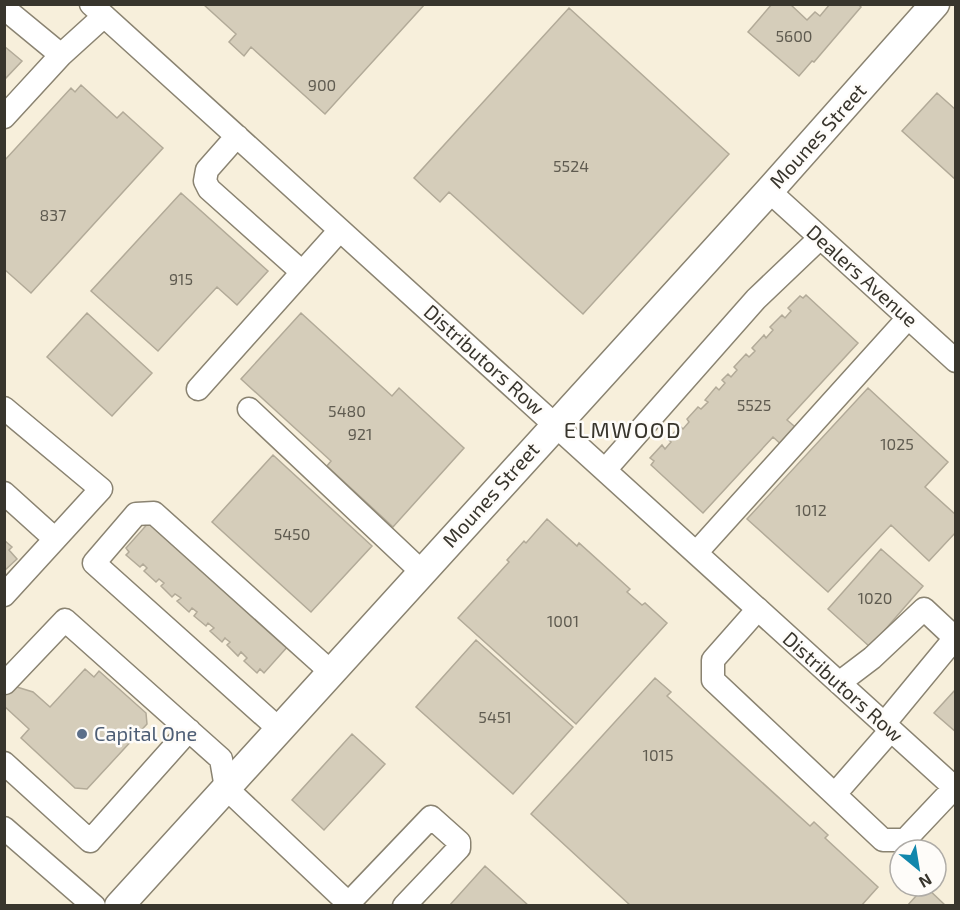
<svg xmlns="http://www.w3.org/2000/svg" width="960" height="910" font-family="'Exo 2',sans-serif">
	<rect width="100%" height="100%" fill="#f7efdb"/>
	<!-- building -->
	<path fill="#d5cdba" stroke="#b2aa98" stroke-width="1.5" d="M203,4h222l-100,110 -74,-67 -7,9 -15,-14 7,-8z
		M772,4h18l17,16 8,-8 5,4 10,-12h28l3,3 -47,55 -2,-1 -13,15 -51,-44z
		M569,8l160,146 -146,160 -134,-122 -9,10 -26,-24z
		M4,46l18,15 -18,19z
		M81,85l36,33 6,-6 40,36 -132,145 -27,-24v-108l67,-73 4,4z
		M937,93l19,17v70l-54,-49z
		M181,193l87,78 -31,34 -20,-18 -59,64 -67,-60z
		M806,295l52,48 -71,77 13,11 -15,17 -12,-11 -70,76 -52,-48 3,-4 -4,-3 12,-13 3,4 6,-7 -3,-3 12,-13 3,3 6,-7 -2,-3 11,-12 3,2 7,-7 -3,-2 11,-13 3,3 6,-7 -3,-3 6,-6 3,3 6,-7 -3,-3 12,-13 3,3 6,-6 -3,-3 12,-13 2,3 7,-8 -3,-3 12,-12 3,3 6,-7 -3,-3 12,-12 3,2z
		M87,313l65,60 -40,43 -65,-59z
		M301,313l91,83 7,-8 65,60 -71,79 -66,-61 4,-5 -90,-82z
		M868,388l80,74 -23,25 31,28v17l-27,29 -38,-36 -63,67 -81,-73z
		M273,455l99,91 -61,66 -99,-90z
		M547,519l30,27 2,-3 51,46 -3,3 15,13 3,-2 22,20 -91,101 -118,-106 51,-56 -2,-2 17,-19 2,2z
		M151,520l138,125 -25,28 -4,-4 -3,4 -13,-12 3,-3 -6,-6 -3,4 -11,-11 3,-3 -4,-3 -1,-1 -3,4 -12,-11 4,-3 -6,-5 -2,3 -12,-10 3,-4 -5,-4 -3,4 -12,-11 4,-3 -6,-4 -3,3 -11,-11 3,-3 -5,-4 -3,3 -12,-11 3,-3 -4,-4 -3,3 -14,-12 3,-3 -3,-4z
		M4,540l8,7 -3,3 8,9 -13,12z
		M881,549l42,37 -53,61 -42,-38z
		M476,640l97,87 -60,67 -97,-87z
		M85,669l9,8 5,-6 47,42 1,11 -60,65 -12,-1 -54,-50 8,-9 -25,-23v-23l29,9 17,15z
		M655,678l16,14 -4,4 143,130 4,-4 14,13 -3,3 53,49 -17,19h-230l-100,-92z
		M956,689v43l-22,-19z
		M352,734l33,30 -61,66 -32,-30z
		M485,866l44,40h-80z
		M925,886l21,20h-39z"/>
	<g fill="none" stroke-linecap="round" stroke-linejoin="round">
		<!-- minor casing -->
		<g stroke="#8a8371" stroke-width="25">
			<path id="minor" d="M91,4l865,785
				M4,8l57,47 43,-39
				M4,117l57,-62
				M237,136l-30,34 -2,11 4,8 93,83
				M769,191l187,170
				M198,389l142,-159
				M4,408l97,81 -97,106
				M249,409l173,163
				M605,470l151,-171 64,-61
				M4,493l51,46
				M696,553l212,-235
				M758,609l-45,51v20l170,160h22l49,-52
				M5,683l60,-63 156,139 5,29 122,115
				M839,683l33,-25 52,-49 31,29 -71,86
				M279,729l-185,-166 42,-49 18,-1 177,159
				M4,763l86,78 99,-111
				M835,794l56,-64
				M4,828l90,78
				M346,906l85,-89 28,25v6l-55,58"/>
		</g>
		<!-- major casing -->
		<g stroke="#8a8371" stroke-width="31">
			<path id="major" d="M119,906l650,-715 166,-187"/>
		</g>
		<!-- minor -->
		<use href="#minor" stroke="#fff" stroke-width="22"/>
		<!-- major -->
		<use href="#major" stroke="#fff" stroke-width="28"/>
	</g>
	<!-- markers -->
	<circle fill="#5c6f8a" stroke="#fefcf9" stroke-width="2" cx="82" cy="734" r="6"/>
	<g text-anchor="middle" stroke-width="5" stroke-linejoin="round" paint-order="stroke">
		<!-- number labels -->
		<g font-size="16" fill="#5f5b50">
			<text x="794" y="42">5600</text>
			<text x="322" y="91">900</text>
			<text x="571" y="172">5524</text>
			<text x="53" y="221">837</text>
			<text x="181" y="285">915</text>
			<text x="754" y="411">5525</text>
			<text x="347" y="417">5480</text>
			<text x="360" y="440">921</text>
			<text x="897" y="450">1025</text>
			<text x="811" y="516">1012</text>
			<text x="292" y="540">5450</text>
			<text x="875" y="604">1020</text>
			<text x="563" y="627">1001</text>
			<text x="495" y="723">5451</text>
			<text x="658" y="761">1015</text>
		</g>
		<!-- street labels -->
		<g font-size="20" fill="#38352d" stroke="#fefcf9">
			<text transform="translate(818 136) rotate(-48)" y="7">Mounes Street</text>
			<text transform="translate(862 276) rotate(42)" y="7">Dealers Avenue</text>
			<text transform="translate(484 360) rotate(42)" y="7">Distributors Row</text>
			<text transform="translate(491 495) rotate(-48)" y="7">Mounes Street</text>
			<text transform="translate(843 687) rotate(42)" y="7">Distributors Row</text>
		</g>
		<!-- service labels -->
		<g font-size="20" fill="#4e5e75" stroke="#fefcf9" text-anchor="start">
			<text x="94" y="741">Capital One</text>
		</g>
		<!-- quarter labels -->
		<g font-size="22" letter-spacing="1.5" fill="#38352d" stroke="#fefcf9">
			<text x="623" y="438">ELMWOOD</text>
		</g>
	</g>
	<!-- border -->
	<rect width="960" height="910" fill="none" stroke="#38352d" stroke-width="12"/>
	<!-- north arrow -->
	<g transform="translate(918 868) rotate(150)"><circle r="28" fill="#fefcf9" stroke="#afaca7" stroke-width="1.5"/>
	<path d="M0-4.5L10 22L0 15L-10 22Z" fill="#1187ac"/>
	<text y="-9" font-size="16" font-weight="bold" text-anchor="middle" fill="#38352d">N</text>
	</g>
</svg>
